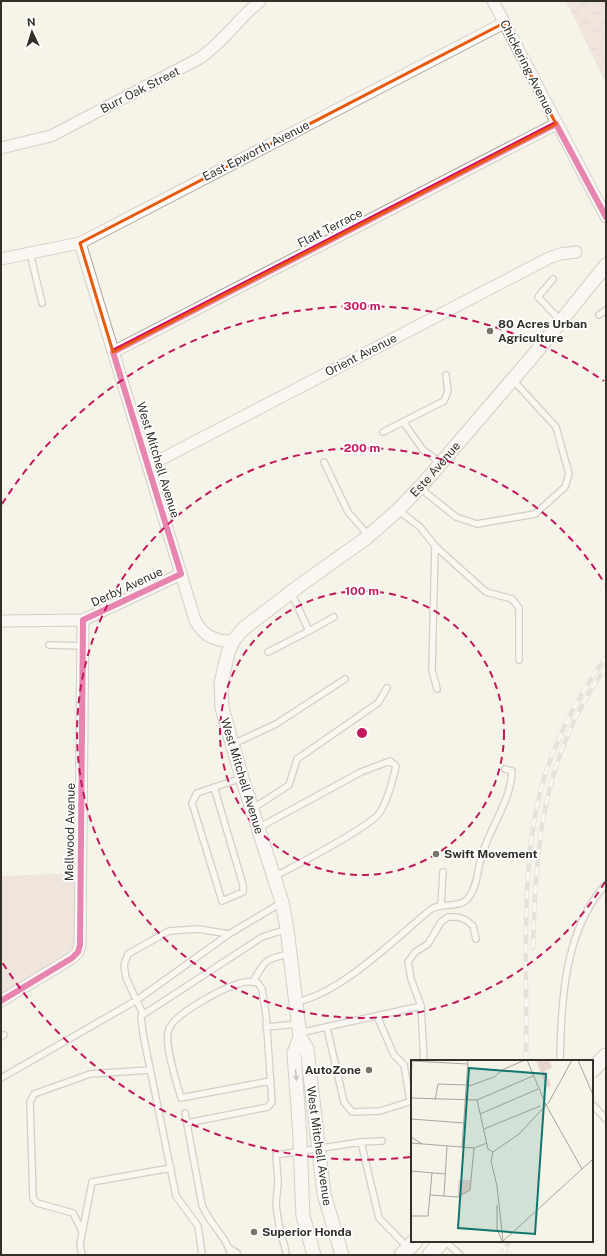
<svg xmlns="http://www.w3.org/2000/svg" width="607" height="1256" font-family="'Public Sans',sans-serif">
	<defs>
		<pattern id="forest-crowns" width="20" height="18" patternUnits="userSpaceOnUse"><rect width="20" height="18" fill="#e9d4ce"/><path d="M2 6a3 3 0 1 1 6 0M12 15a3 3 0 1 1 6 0" fill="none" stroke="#c8b6b1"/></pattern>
	</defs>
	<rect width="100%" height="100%" fill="#f6f3e9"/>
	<!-- forest -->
	<path fill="url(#forest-crowns)" d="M566,1h40v82l-5,-10z"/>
	<!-- park -->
	<path fill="#e9d4ce" d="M81,873l-3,79 -77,49v-125z"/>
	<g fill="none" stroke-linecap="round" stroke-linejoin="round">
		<!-- service casing -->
		<g stroke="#a8a59e" stroke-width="8">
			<path id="service" d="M30,253l12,50
				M553,279l-15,18 23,24
				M599,315l7,-5
				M404,423l19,27 18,13
				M383,432l61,-31 4,-10 -2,-16
				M324,462l24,50 20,23
				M420,488l36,29 21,7 58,-10 30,-27 4,-13 -13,-47 -43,-47
				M398,510l22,17 15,19 -3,124 5,19
				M435,546l51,46 26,7 7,9v52
				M309,631l25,-14
				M49,645l34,1
				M268,652l41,-21 -18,-39
				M233,744l43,-20 69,-45
				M214,787l29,98v7l-21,9 -30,-98 5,-10 45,-15
				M252,809l37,-24 8,-26 81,-56 9,-15
				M258,828l103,-56 29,-11 6,5c-3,14 -8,33 -16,46 -9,15 -86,54 -106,65
				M441,906l2,-34
				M253,982c11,-21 13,-24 37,-28
				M296,1002c44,-8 99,-63 134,-92 11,-9 30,0 39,-13 8,-11 8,-23 11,-35 7,-31 31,-59 32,-91l-7,-2
				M143,1014l-17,-36 -2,-13 4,-11 41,-23 29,-2 31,5 52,-31
				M377,1016l17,39 10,10 6,36
				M266,1027l32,-3
				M327,1028l17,74 8,10 28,-1 32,-10
				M299,1033l122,-27
				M1,1037l3,-2
				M424,1061l-3,-55 -10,-27 -3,-17 7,-10 13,-8 13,-22 7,-5h10l8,3 7,6 3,13
				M560,1061c1,-59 4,-131 46,-177
				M1,1078l136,-78 92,-66
				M592,1104l14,15
				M185,1113l17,92c7,19 24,30 29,50
				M187,1123l81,-16 4,-5 -6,-87 -4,-26 -4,-6c-4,-1 -8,-2 -12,-1 -17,2 -71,31 -77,47 -6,13 8,54 12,69l89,-17
				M361,1142l18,76 29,30
				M82,1231l-9,-18 -36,-10 -4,-5 -3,-96 4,-8 56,-20 60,-4
				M445,1241l15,14
				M229,1248l8,5
				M286,1252l-7,-27 -3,-20 2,-23 -2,-27 85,-13 21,-1
				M82,1255l-2,-11 12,-62 79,-14
				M202,1255l-4,-29 -22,-30 -33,-162 -2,-18 121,-79 25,-8"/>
		</g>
		<!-- minor casing -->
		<g stroke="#a8a59e" stroke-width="13">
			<path id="minor" d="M493,1l113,216
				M1,148l50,-12 149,-78c23,-16 39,-40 60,-57
				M80,243l115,377c8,16 21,22 38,21
				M1,259l79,-16 424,-220
				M113,352l443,-228
				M148,466l401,-208 11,-4 16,-2
				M1,621l82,-1 98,-46
				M1,1001l71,-43 6,-6 2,-7 3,-325"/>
		</g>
		<!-- tertiary casing -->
		<g stroke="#a8a59e" stroke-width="15">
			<g id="tertiary">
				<path d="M300,1037l-6,16 6,84 2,56 1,23 11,39"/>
				<path id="s1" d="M342,1255l-18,-61 -17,-145 -7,-12 -13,-108 -5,-27 -40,-124 -20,-70 -1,-25 7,-30 5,-12 10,-12 56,-43 66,-47 33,-29 25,-26 109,-127 74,-92"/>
			</g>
		</g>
		<!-- secondary casing -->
		<g stroke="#a8a59e" stroke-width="17">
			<path id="secondary" d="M592,1070l14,-14
				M402,1255l13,-14
				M430,1255l12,-14"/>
		</g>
		<!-- service -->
		<use href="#service" stroke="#fefdfc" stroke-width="5.5"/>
		<!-- minor -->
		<use href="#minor" stroke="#fefdfc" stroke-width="11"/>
		<!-- tertiary -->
		<use href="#tertiary" stroke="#fefdfc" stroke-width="13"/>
		<!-- secondary -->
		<use href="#secondary" stroke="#fefdfc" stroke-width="15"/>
		<!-- rail casing -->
		<g stroke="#d1cfcd" stroke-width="4.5">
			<path id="rail" d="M533,948c3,-107 9,-190 73,-281
				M526,1061c2,-92 -8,-198 19,-286 14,-43 35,-82 61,-118
				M503,1255l6,-14"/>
		</g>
		<!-- rail -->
		<use href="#rail" stroke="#fff" stroke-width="3" stroke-dasharray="9" stroke-linecap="butt"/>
		<!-- cycleway casing -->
		<g stroke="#fff" stroke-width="8">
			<path id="cycleway" d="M1,1001l71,-43 6,-6 2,-7 3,-325 98,-46 -68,-222 443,-228 50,93"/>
		</g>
		<!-- cycleway -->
		<use href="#cycleway" stroke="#d6006c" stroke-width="6"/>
	</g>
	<!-- one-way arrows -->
	<defs><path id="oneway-solid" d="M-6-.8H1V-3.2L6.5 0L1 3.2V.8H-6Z"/></defs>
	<use fill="#989692" href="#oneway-solid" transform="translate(296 1075) rotate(85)"/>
	<!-- marked area -->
	<path d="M0 0H607V1256H0ZM504,23l52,101 -443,228 -33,-109z" fill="#f6f3e9" fill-opacity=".55" fill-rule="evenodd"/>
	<path fill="none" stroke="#e8590c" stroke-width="3" stroke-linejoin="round" d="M504,23l52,101 -443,228 -33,-109z"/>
	<!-- distance rings -->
	<g fill="none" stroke="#c2185b" stroke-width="2" stroke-dasharray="7 5">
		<circle cx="362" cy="733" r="142"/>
		<path d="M605 882A285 285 0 1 1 605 584"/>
		<path d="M410 1157A427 427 0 0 1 2 962M2 504A427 427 0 0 1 604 381"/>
	</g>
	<!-- markers -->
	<g fill="#77746c" stroke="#fff" stroke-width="1.5">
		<circle cx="490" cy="331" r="4"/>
		<circle cx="436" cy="854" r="4"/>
		<circle cx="369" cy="1070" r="4"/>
		<circle cx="254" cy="1232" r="4"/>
	</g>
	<g text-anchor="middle" stroke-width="3.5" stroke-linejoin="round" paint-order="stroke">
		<!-- street labels -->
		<g font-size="12" fill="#323029" stroke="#fff">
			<text transform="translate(527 67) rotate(63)" y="4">Chickering Avenue</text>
			<text transform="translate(140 90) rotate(-27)" y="4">Burr Oak Street</text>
			<text transform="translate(256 151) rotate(-27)" y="4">East Epworth Avenue</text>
			<text transform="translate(330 228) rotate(-27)" y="4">Flatt Terrace</text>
			<text transform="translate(361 355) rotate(-27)" y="4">Orient Avenue</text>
			<text transform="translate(158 460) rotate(73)" y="4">West Mitchell Avenue</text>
			<text dy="4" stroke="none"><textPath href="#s1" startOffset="898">Este Avenue</textPath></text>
			<text transform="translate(127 587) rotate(-25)" y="4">Derby Avenue</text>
			<text transform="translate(242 776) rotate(73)" y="4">West Mitchell Avenue</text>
			<text transform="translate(70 832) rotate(-89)" y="4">Mellwood Avenue</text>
			<text transform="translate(319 1146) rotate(82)" y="4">West Mitchell Avenue</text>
		</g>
		<!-- poi labels -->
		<g font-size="12" font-weight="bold" fill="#323029" stroke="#fff" text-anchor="start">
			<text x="498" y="328">80 Acres Urban<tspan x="498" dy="14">Agriculture</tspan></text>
			<text x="444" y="858">Swift Movement</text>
			<text x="361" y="1074" text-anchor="end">AutoZone</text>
			<text x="262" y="1236">Superior Honda</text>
		</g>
	</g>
	<!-- overview -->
	<g transform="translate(411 1060)">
		<rect width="182" height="182" fill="#f6f3e9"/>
		<path d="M125,0h13l3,8 -7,3 6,14 -4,3z" fill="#e9d4ce"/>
		<path d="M47,120h13l-1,10 -12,7z" fill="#e9d4ce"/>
		<path fill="none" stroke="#a8a59c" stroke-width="1" d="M116,0l19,45 36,64M167,0l15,35M1,1l56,3M0,26l1,-26M55,27l28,-10 10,-8 21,-9M0,38l66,2 56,-24M24,40l3,-16 28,1M66,40l11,49 5,3M69,54l58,-25M0,59l53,4M73,69l56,-23M0,77l11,7M0,83l63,5 13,-5M51,87l6,-87M82,92l26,-18 30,-32 23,-42M82,92l-2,9 6,25 6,55M0,111l34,3M19,135l28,2 12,-7 4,-42M33,136l3,-50M86,145v24l5,12M0,156h17l4,-43M91,182l91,-83"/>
		<path fill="#0f766e" fill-opacity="0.15" stroke="#0f766e" stroke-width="2" d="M58,8l77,6 -11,160 -77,-6z"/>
		<rect width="182" height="182" fill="none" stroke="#323029" stroke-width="2"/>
	</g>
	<circle cx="362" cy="733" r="6" fill="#c2185b" stroke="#fff" stroke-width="2"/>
	<g font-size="12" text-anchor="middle" font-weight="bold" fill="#c2185b" stroke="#fff" stroke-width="3.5" stroke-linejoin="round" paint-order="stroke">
		<text x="362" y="310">300 m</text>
		<text x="362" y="452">200 m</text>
		<text x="362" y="595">100 m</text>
	</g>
	<!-- border -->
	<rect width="607" height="1256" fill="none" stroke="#323029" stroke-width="4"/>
	<!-- north arrow -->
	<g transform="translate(32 32) rotate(356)" stroke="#ffffff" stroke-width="3" paint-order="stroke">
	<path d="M0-3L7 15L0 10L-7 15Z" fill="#323029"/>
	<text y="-6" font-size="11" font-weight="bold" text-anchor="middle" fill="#323029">N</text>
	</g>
</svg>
